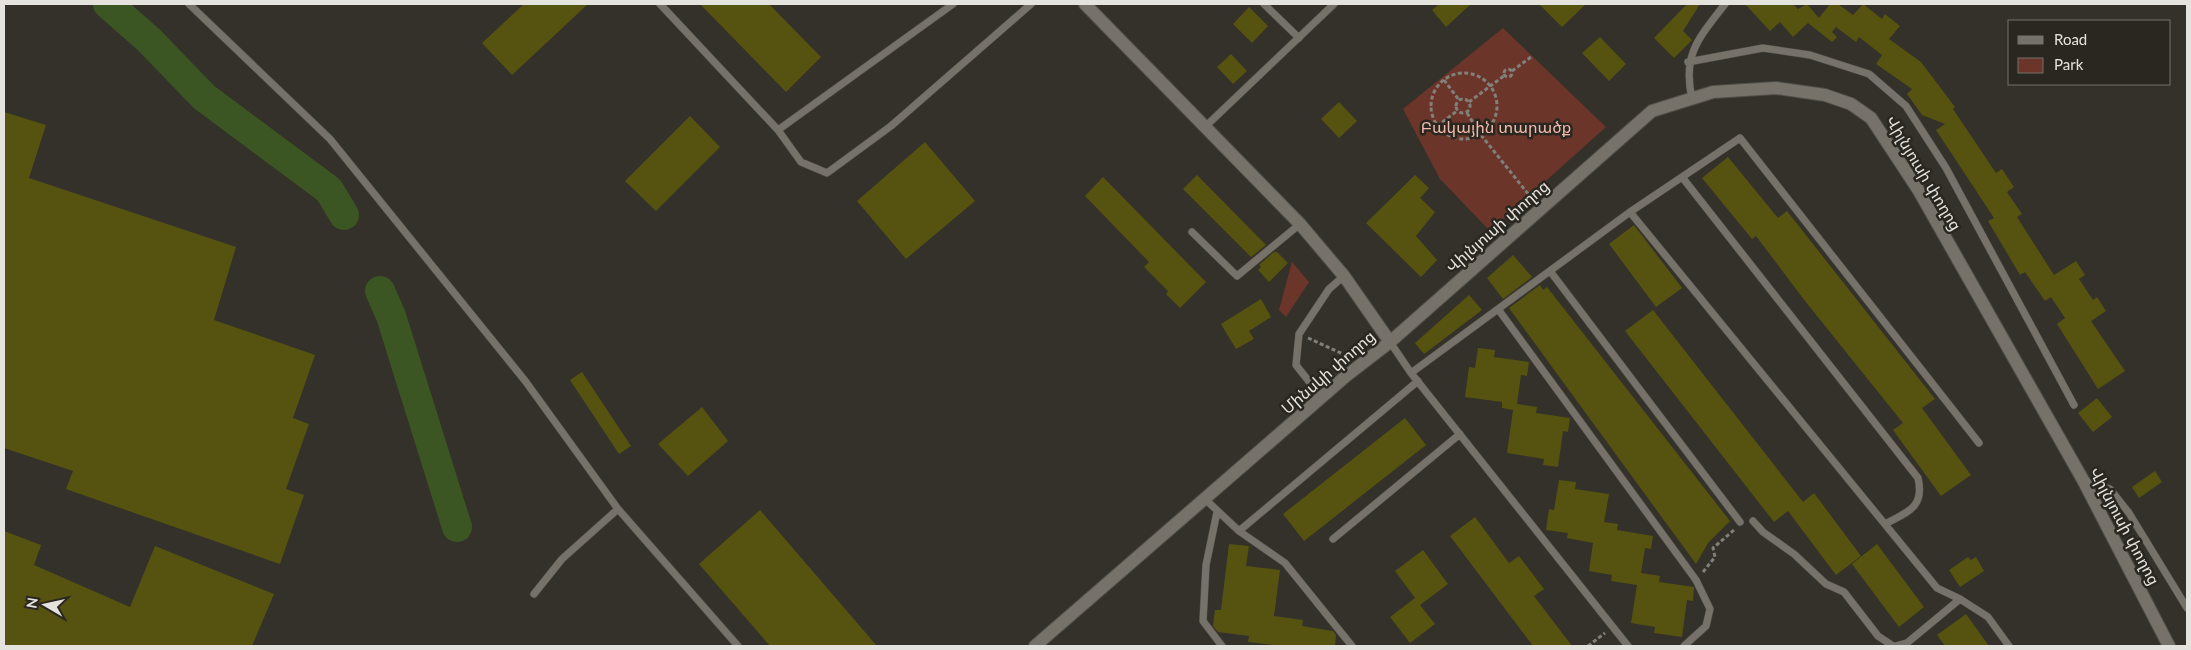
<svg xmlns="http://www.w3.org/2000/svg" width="2191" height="650" font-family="Lato,'Noto Sans Armenian',sans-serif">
	<rect width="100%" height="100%" fill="#34312a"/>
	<!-- green -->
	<path fill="#6b352a" d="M1503,28l103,99 -116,104 -50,-52 -37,-70z
		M1292,262l17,20 -23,35 -7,-7z"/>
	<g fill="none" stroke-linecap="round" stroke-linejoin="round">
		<!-- river -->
		<path stroke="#3b5622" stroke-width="30" d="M108,4l41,36 55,57 125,93 15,25
			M380,291l11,25 66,211"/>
	</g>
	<!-- building -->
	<path fill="#55530f" d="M524,4h64l-76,71 -30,-32z
		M700,4h69l52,53 -35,35z
		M1439,4h32l-25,23 -14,-17z
		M1539,4h47l-24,23z
		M1687,4h13l-17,27 9,9 -18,18 -20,-20z
		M1745,4h48l5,5 9,-5 12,14 11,-14h8l15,11 10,-11 19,15 3,-5 15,12 -11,13 32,23 34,45 -2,2 43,64 6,-4 12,18 -7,5 15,22 -5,3 37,58 22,-14 9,14 -6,4 14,21 4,-3 9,14 -15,10 34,50 -27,18 -41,-65 8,-6 -14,-21 -6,4 -20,-29 -5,3 -32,-54 6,-3 -58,-88 9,-6 -23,-9 -15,-21 5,-5 -36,-25 6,-9 -23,-18 -3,5 -20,-15 -4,5 5,5 -5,5 -24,-19 -15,14 -13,-15 -10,9z
		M1249,7l19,19 -16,17 -19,-19z
		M1600,37l26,27 -17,17 -27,-28z
		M1231,54l16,17 -14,13 -16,-17z
		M1339,102l18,19 -18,17 -18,-19z
		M4,112l42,13 -17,53 207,69 -22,73 101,35 -22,63 16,6 -23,65 18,6 -24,69 -214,-75 7,-18 -69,-23z
		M690,116l30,31 -64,64 -31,-30z
		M925,142l50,59 -69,58 -49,-58z
		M1728,157l50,61 9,-7 148,188 -13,9 49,67 -30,21 -48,-66 10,-7 -98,-122 -49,-65 -4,3 -50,-61z
		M1197,175l69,70 -15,12 -68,-68z
		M1415,175l14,13 -9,10 15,14 -19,24 21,24 -16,17 -55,-54z
		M1103,177l103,105 -26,26 -14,-14 2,-3 -24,-24 5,-5 -64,-66z
		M1634,225l48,63 -26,19 -47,-63z
		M1274,252h3l11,11 -19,19 -11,-12 3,-3 -2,-2z
		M1513,255l19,22 -29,22 -16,-21z
		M1540,285l3,5 4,-3 183,234 -22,22 -12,21 -187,-256z
		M1469,295l13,15 -58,44 -9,-11z
		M1261,299l10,18 -22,14 5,8 -18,10 -15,-25z
		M1653,310l150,192 11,-9 47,63 -25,19 -48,-64 -14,11 -149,-191z
		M1478,348l17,2 -1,7 35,5 -2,14 -6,-1 -4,29 20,3 -1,6 34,5 -2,14 -5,-1 -5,36 -15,-2 1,-6 -37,-6 6,-43 -11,-2v-6l-37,-5 4,-30 6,1z
		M582,372l49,74 -12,8 -49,-74z
		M2097,398l15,19 -19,15 -15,-19z
		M702,407l26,34 -40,35 -30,-32z
		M1405,418l21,27 -122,96 -21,-27z
		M2155,471l7,11 -23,16 -7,-11z
		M1559,480l17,2 -1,7 34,5 -5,28 14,2 -1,6 36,6 -2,13 -6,-1 -4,25 19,3 -1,6 35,5 -1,14 -6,-1 -5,37 -28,-4 1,-6 -24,-4 6,-38 -26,-4 1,-6 -23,-4 4,-28 -26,-5 1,-5 -22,-3 3,-21 5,1z
		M760,510l117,136h-107l-71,-82z
		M1475,517l34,46 10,-7 25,33 -10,7 38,50h-39l-83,-110z
		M4,531l37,14 -7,20 96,42 25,-61 119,48 -22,52h-248z
		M1229,544l20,2 -3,20 34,4 -6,46 29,4 -1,6 31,5 3,4 -1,11h-53l-34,-4 1,-6 -31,-4 -5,-6 2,-16h6z
		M1877,544l47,63 -25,20 -47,-63z
		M1423,550l25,34 -28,21 15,19 -25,19 -20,-26 25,-19 -20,-27z
		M1968,557l3,3 5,-3 8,14 -24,16 -11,-17z
		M1966,614l23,32h-44l-8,-11z"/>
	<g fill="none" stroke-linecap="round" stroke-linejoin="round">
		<!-- lane casing -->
		<g stroke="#504e47" stroke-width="8">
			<path id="lane" d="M189,4l141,135 196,243 92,127 120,137
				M660,4l118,126 23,32 26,11 64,-47 140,-122
				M1264,4l35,34
				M1688,62l75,-14 47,7 59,19 37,32 40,62 128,237
				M1692,99c-10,-45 7,-61 33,-95
				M1206,126l128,-122
				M778,130l175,-126
				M1682,177l236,301c7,30 -11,34 -33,46
				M1630,212l307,376 23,11 28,18 21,29
				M1192,232l45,44 63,-52
				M1550,271l190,251
				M1498,309l198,271 14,29 -4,17 -22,20
				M1390,342l21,31 219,-161 110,-74 239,305
				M1411,373l217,273
				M1322,398l-26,-33 3,-31 30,-45 15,-13
				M2083,480l27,9 19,24 58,95
				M1206,500l33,31 46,32 67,83
				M1217,512l-11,53 -3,56 19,25
				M1753,521l10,11 31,22 32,30 18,8 34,44 15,10
				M1239,531l179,-150
				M1333,539l127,-105
				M534,594l28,-35 56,-50
				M1896,646l11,-3 53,-44"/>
		</g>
		<!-- secondary casing -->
		<g stroke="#504e47" stroke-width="14">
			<path id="secondary" d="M1085,4l215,220 44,52 46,66
				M1035,646l311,-270 44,-34 262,-231 61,-19 63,-4 49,7 26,9 20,14 48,73 164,289 86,166"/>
		</g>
		<!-- path -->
		<path stroke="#82807a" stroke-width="3" stroke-dasharray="4 2.5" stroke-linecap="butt" d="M1504 73a4 4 0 1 1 8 0a4 4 0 1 1-8 0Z
			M1512,71l19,-14
			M1431 106a33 33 0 1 1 66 0a33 33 0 1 1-66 0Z
			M1444,80l15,20
			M1456 106a7 7 0 1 1 14 0a7 7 0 1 1-14 0Z
			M1469,102l36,-27
			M1467,113l14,22 52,65
			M1437,126l20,-15
			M1308,338l35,16
			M1703,572l12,-15 -2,-9 21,-18
			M1588,646l17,-13"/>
		<!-- lane -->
		<use href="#lane" stroke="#76726a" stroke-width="7"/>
		<!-- secondary -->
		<use href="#secondary" stroke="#76726a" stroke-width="12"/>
	</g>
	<g text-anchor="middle" stroke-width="5" stroke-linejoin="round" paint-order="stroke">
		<!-- park labels -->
		<g font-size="16" fill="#f3baac" stroke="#2a2720">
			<text x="1496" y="133">Բակային տարածք</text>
		</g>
		<!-- street labels -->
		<g font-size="16" fill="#e5e3de" stroke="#2a2720">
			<text transform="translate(1924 173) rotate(59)" y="6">Վիլնյուսի փողոց</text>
			<text transform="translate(1497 226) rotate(-41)" y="6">Վիլնյուսի փողոց</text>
			<text transform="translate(1328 372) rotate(-41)" y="6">Մինսկի փողոց</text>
			<text transform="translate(2125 526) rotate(62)" y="6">Վիլնյուսի փողոց</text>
		</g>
	</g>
	<!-- border -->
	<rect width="2191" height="650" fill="none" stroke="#e5e3de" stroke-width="10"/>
	<!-- legend -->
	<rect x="2008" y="20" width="162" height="65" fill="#2a2720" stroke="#75726c"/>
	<rect x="2018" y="36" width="25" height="8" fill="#76726a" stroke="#75726c"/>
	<text x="2054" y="45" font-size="15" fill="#e5e3de">Road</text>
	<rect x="2018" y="58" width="25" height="15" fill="#6b352a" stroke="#75726c"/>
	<text x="2054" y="70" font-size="15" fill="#e5e3de">Park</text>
	<!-- north arrow -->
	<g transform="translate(45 605) rotate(279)" stroke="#2a2720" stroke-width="4" paint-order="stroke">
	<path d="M0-4L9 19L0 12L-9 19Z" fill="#e5e3de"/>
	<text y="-8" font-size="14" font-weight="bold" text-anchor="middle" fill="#e5e3de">N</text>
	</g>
</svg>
